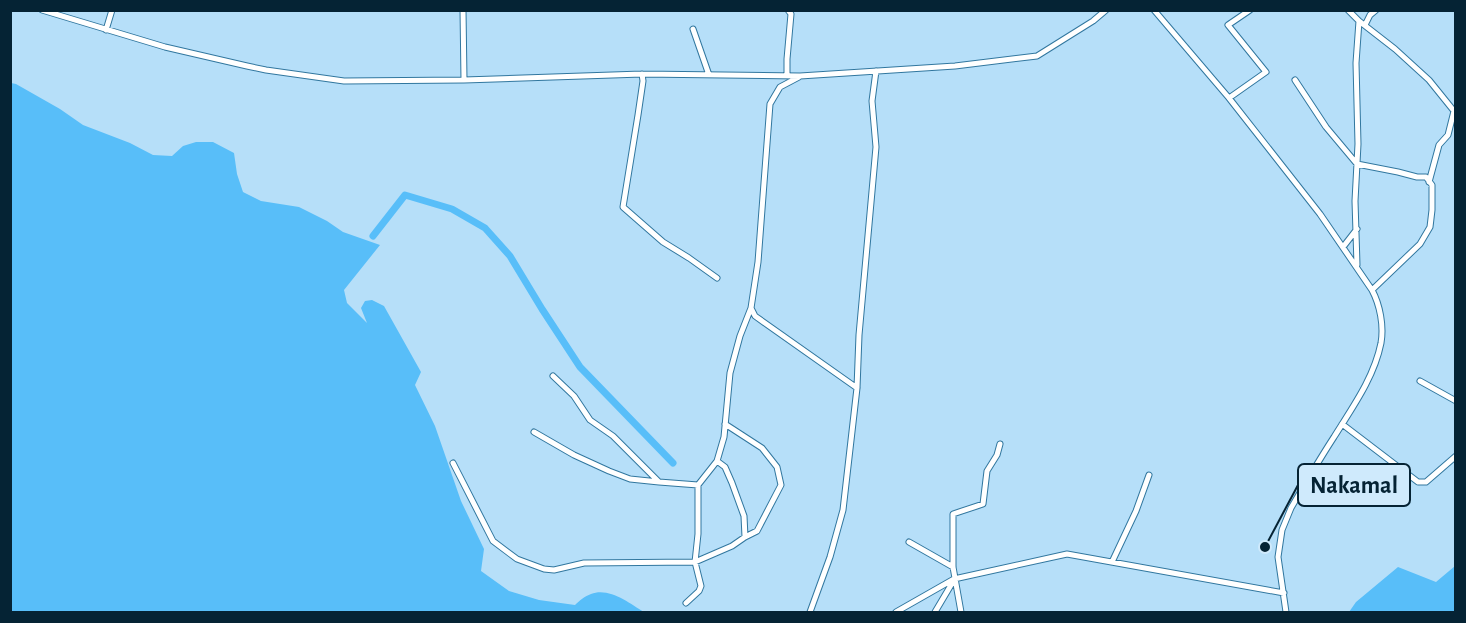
<svg xmlns="http://www.w3.org/2000/svg" width="1466" height="623" font-family="'Alegreya Sans',sans-serif">
	<rect width="100%" height="100%" fill="#b6dff9"/>
	<!-- water -->
	<path fill="#58bef9" d="M11,83l5,1 44,25 23,16 47,18 23,12 19,1 11,-10 13,-4h17l21,11 3,21 6,18 18,9 38,6 28,14 16,11 37,13 -36,45 3,13 20,20 -6,-15 4,-7 7,-1 12,6 37,66 -6,13 20,41 26,75 23,48 -3,22 28,20 30,9 36,5c4,-4 10,-9 16,-11 18,-7 38,9 53,18h-633z
		M1455,566v46h-106l7,-10 42,-35 38,15z"/>
	<g fill="none" stroke-linecap="round" stroke-linejoin="round">
		<!-- canal -->
		<path stroke="#58bef9" stroke-width="7" d="M373,236l32,-41 47,14 33,19 25,28 32,53 38,58 93,96"/>
		<!-- street casing -->
		<g stroke="#31779f" stroke-width="7">
			<path id="street" d="M42,10l123,37 82,19 19,4 78,11 120,-1 178,-6 158,2 155,-10 82,-10 56,-35 13,-11
				M463,10l1,70
				M1154,10l75,88 91,116 52,76c8,15 12,36 9,53 -7,35 -29,65 -47,94 -15,23 -29,47 -43,71l-9,22 -4,27 8,55
				M1348,10l11,11 -3,42 2,81 -3,57 2,64
				M1359,21l36,28 34,31 25,31 -6,24 -9,10 -10,37
				M1365,25l5,-10 6,-5
				M693,29l16,46
				M106,30l6,-20
				M642,74l1,7 -5,34 -15,92 40,35 26,16 28,20
				M787,76v-17l4,-45 -3,-4
				M799,77l-19,10 -10,17 -12,158 -7,46 4,8 102,72
				M1295,80l31,47 31,37 41,8 19,5h9l6,8v25l-2,17 -10,17 -48,46
				M1229,98l37,-26 -38,-47 22,-15
				M1343,247l14,-18
				M553,376l21,20 16,24 23,16 46,46 39,3
				M1420,381l36,20
				M725,424l37,24 15,19 4,18 -24,46 -12,6
				M1342,424l76,58h8l30,-26
				M534,432l40,23 35,16 21,8 29,3
				M453,463l40,78 24,18 27,10 10,1 30,-7 111,-1 37,-16 13,-9 -1,-21 -12,-33 -7,-16 -8,-6 7,-24 6,-64 10,-37 11,-28
				M909,542l44,25
				M1112,562l24,-51 13,-36
				M686,603l13,-12 2,-5 -6,-24 3,-28v-49l19,-24
				M810,612l20,-55 13,-47 14,-122 2,-53 17,-188 -4,-46 4,-30
				M896,612l58,-33 113,-25 217,39
				M935,612l19,-32
				M961,612l-8,-45v-53l30,-10 4,-33 10,-16 3,-11"/>
		</g>
		<!-- street -->
		<use href="#street" stroke="#fff" stroke-width="5"/>
	</g>
	<!-- callouts -->
	<path fill="none" stroke="#052334" stroke-width="2" d="M1265 547L1298 485"/>
	<circle fill="#052334" stroke="#cfeafc" stroke-width="2" cx="1265" cy="547" r="6"/>
	<rect fill="#cfeafc" stroke="#052334" stroke-width="2" x="1298" y="464" width="112" height="42" rx="6"/>
	<g font-size="24" text-anchor="middle" font-weight="bold" fill="#052334">
		<text x="1354" y="493">Nakamal</text>
	</g>
	<!-- border -->
	<rect width="1466" height="623" fill="none" stroke="#052334" stroke-width="24"/>
</svg>
